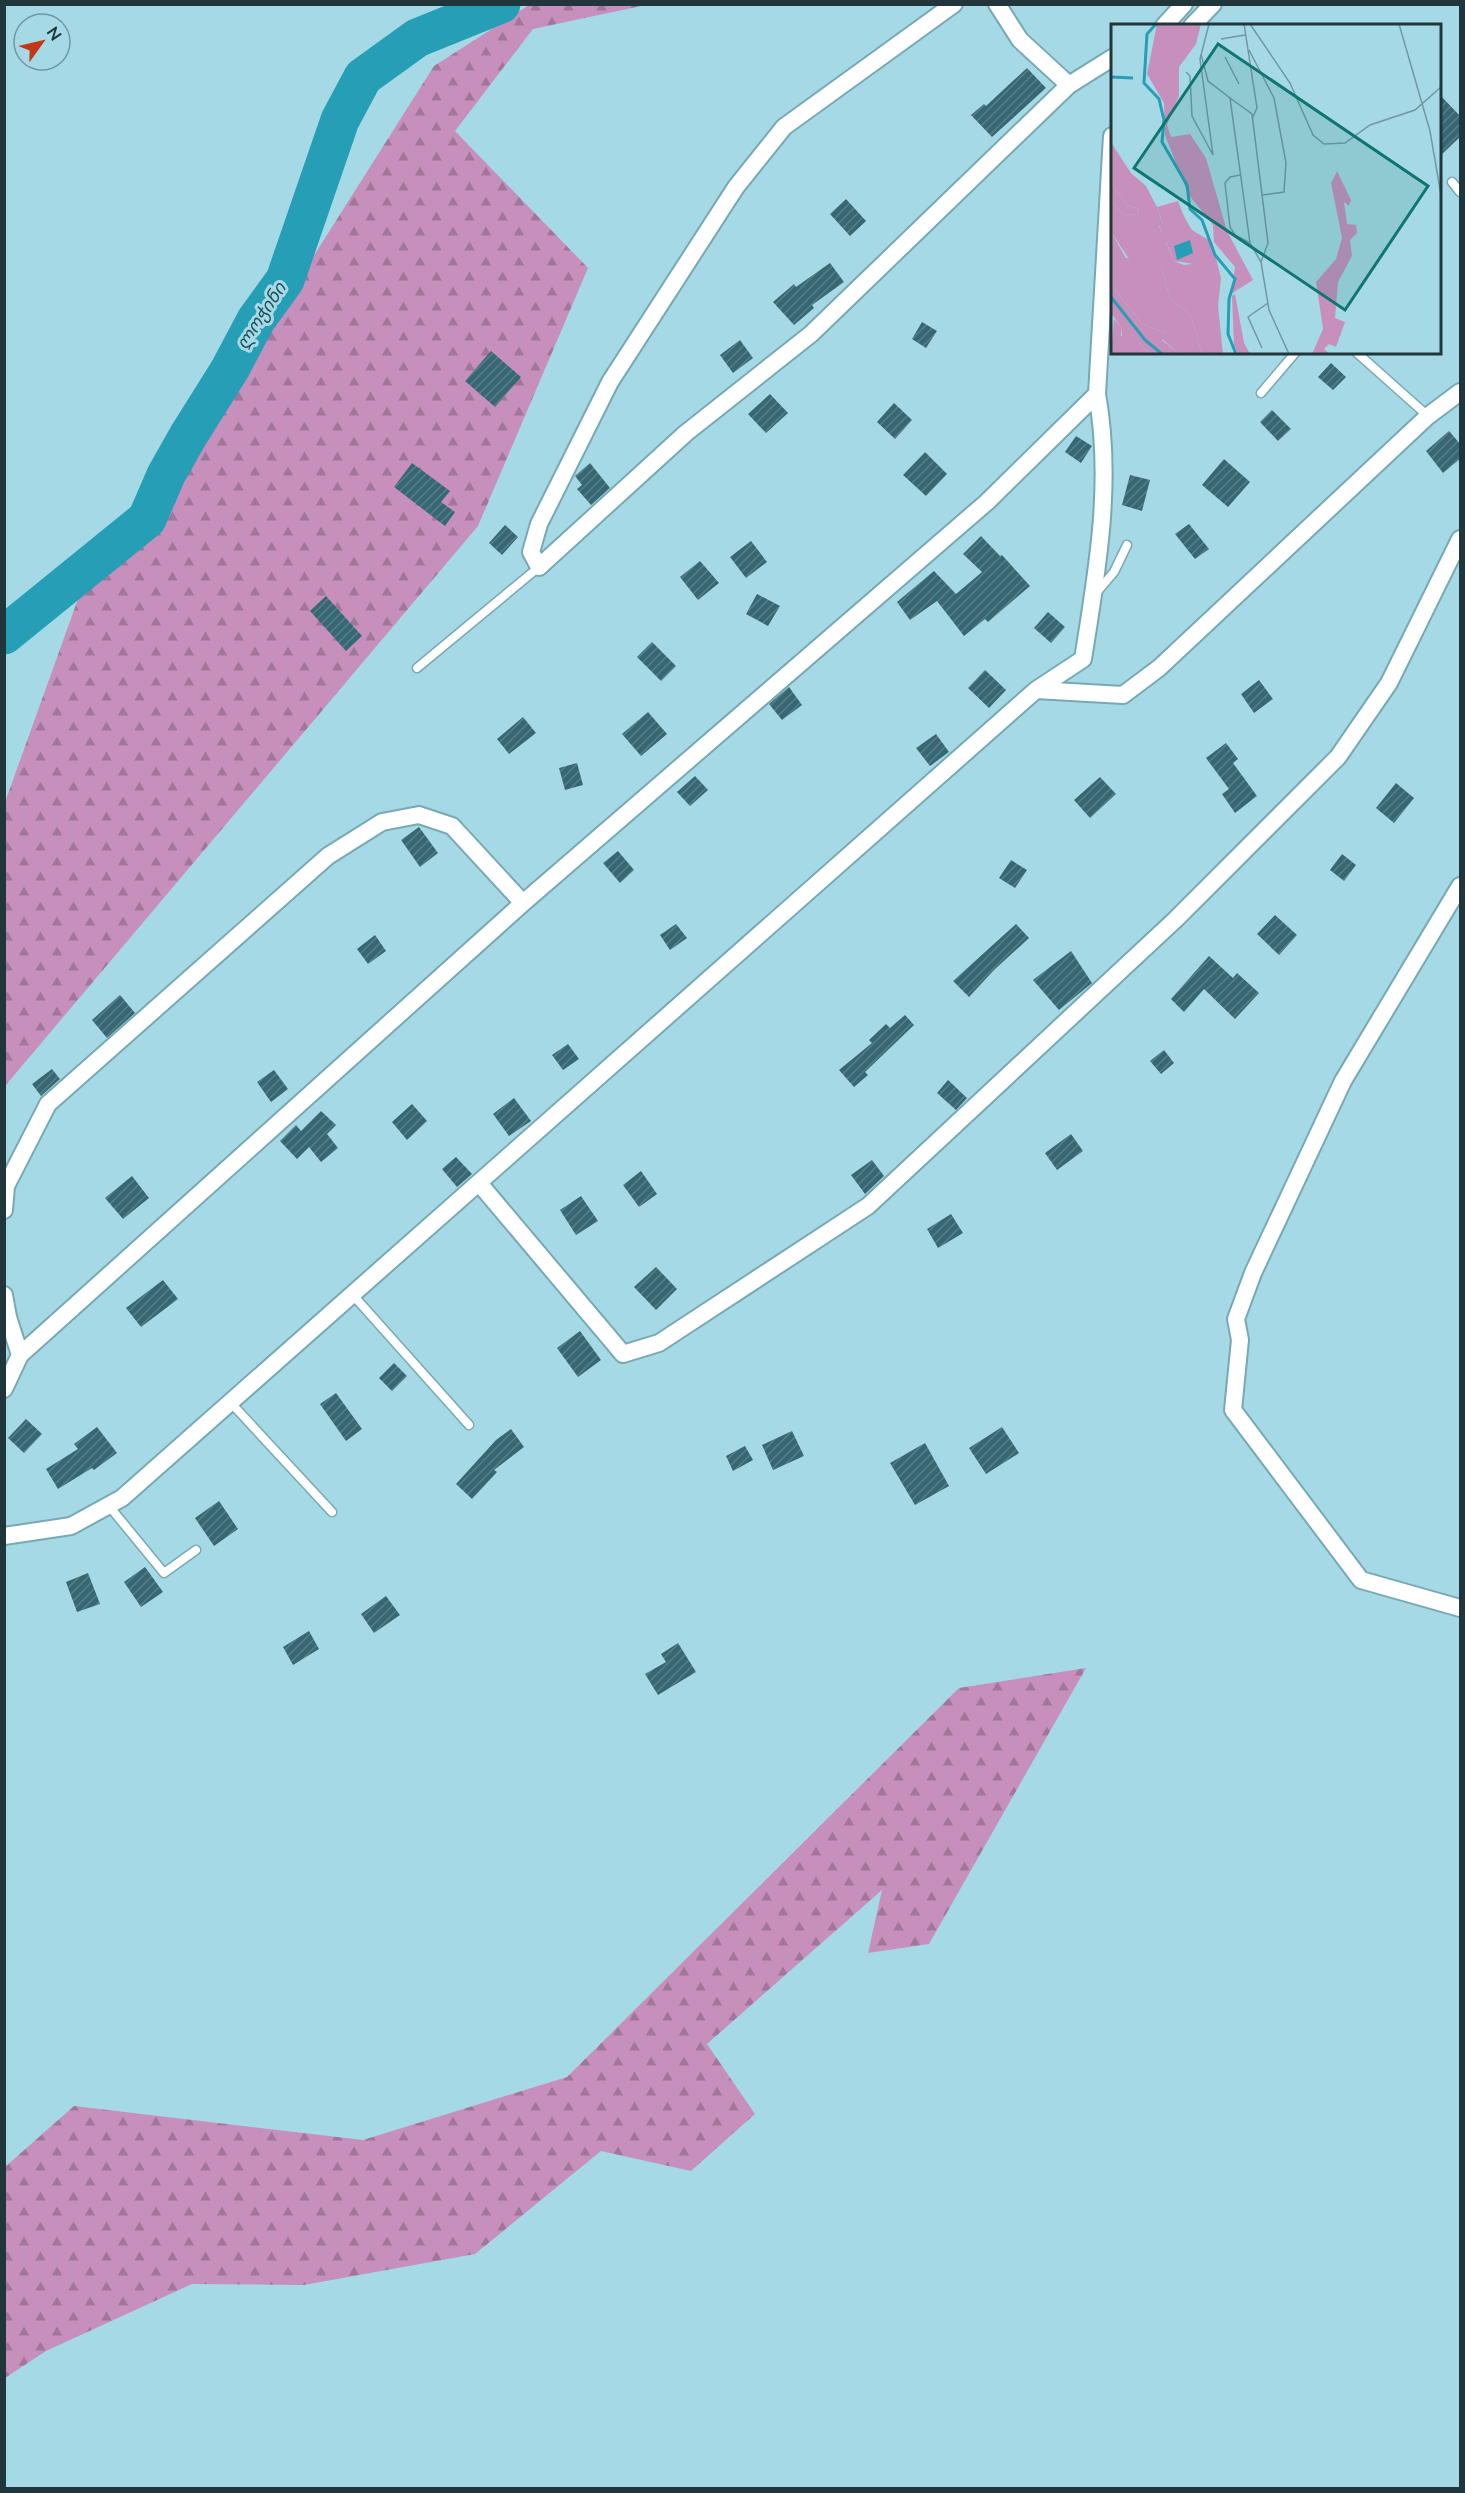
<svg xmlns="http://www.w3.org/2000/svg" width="1465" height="2493" font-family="Lato,'Noto Sans Georgian',sans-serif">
	<defs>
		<pattern id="forest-firs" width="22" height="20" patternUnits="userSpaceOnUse" patternTransform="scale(1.5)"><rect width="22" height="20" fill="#c790bc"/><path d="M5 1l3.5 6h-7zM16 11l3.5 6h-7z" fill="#a1769a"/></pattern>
		<pattern id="building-hatch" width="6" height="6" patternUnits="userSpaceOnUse" patternTransform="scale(1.5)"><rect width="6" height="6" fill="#376772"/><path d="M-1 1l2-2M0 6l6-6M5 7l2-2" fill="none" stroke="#587e86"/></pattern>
	</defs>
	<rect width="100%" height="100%" fill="#a6d9e6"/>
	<!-- forest -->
	<path fill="url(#forest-firs)" d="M529,5h117l-113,24 -78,102 133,137 -110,258 -473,560 -1,-281 79,-220 75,-61 136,-237 140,-221z
		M1086,1668l-157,276 -61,9 14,-63 -175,154 48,70 -64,57 -90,-20 -126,103 -171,31 -112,-1 -146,67 -41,27v-211l69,-61 289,34 204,-63 392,-389z"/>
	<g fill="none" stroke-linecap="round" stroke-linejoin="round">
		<!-- river -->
		<path stroke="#269fb6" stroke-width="39" d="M4,635l143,-116 19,-44 22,-39 42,-67 26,-49 29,-40 55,-160 23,-43 54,-39 84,-34"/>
	</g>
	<!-- building -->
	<path fill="url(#building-hatch)" d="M1027,68l19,20 -54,49 -21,-22 13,-11 2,2z
		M1440,95l21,22v19l-21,20z
		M846,199l20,22 -16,15 -20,-22z
		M830,263l14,19 -32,23 2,3 -20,17 -21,-23 21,-18 2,3z
		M922,322l15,9 -11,17 -14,-9z
		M740,340l13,18 -20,15 -13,-18z
		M491,351l30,26 -26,30 -30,-26z
		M1331,363l15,14 -13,13 -15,-13z
		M770,394l18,19 -22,20 -18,-19z
		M894,403l18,17 -17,19 -18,-17z
		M1272,410l19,19 -13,12 -18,-19z
		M1449,431l12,14v13l-18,15 -17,-22z
		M1076,436l16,10 -11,17 -16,-11z
		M925,452l22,22 -21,22 -23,-21z
		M1224,459l26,23 -22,25 -26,-22z
		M412,463l38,28 -9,11 14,10 -10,14 -51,-39z
		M590,463l20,25 -19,17 -14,-16 5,-4 -7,-9z
		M1130,475l20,5 -8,31 -20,-6z
		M1189,524l20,25 -14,10 -20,-25z
		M505,525l13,12 -16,18 -13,-12z
		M981,536l19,20 2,-1 28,31 -42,36 -3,-3 -21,17 -27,-35 -27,19 -13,-18 37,-31 22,23 26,-22 -19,-18z
		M751,541l16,21 -21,16 -16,-21z
		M700,561l19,22 -21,17 -18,-23z
		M757,594l23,12 -12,20 -22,-12z
		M326,596l36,40 -16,15 -36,-40z
		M1048,612l17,15 -14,16 -17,-15z
		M652,642l24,24 -15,15 -24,-24z
		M985,670l21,20 -17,18 -21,-20z
		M1259,680l14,19 -19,14 -13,-19z
		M789,687l13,18 -20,15 -13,-16z
		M648,712l19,22 -26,22 -19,-22z
		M523,717l13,16 -27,21 -12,-15z
		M936,734l13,18 -19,14 -14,-18z
		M1226,743l12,16 -5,4 24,33 -22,17 -13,-19 7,-5 -23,-31z
		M577,763l6,22 -18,5 -6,-22z
		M695,776l13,14 -18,16 -13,-14z
		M1100,777l16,17 -26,24 -16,-18z
		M1396,783l18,15 -20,25 -18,-15z
		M419,827l19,26 -18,14 -19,-27z
		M618,851l16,19 -14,13 -17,-20z
		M1342,854l14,11 -12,16 -14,-11z
		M1011,860l16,10 -12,18 -16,-10z
		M1275,915l22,20 -18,20 -22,-21z
		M676,924l11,14 -17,12 -10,-15z
		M1016,924l13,14 -35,32 -25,27 -16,-16z
		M375,935l11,16 -18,13 -11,-15z
		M1071,951l21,32 -33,27 -26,-30z
		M1209,956l24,22 4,-5 22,20 -24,26 -31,-30 -20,23 -13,-13z
		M120,995l15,18 -28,25 -15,-18z
		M905,1015l9,10 -49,47 3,3 -14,12 -15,-17 33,-27 -3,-3 17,-16 4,4z
		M568,1044l11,15 -16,11 -11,-15z
		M1164,1050l10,13 -13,11 -11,-13z
		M52,1069l8,10 -19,17 -9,-12z
		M274,1070l14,19 -17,13 -14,-20z
		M948,1080l19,18 -11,12 -19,-17z
		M514,1098l17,23 -22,15 -16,-22z
		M412,1104l15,17 -20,19 -15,-18z
		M321,1111l15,14 -9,9 11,14 -17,14 -12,-15 -12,12 -17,-18 16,-16 5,6z
		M1071,1134l12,17 -26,19 -12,-17z
		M456,1157l16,17 -15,13 -15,-18z
		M872,1160l12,16 -19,18 -14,-19z
		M641,1171l16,23 -18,13 -16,-22z
		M132,1176l17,22 -26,21 -18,-21z
		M581,1196l17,25 -22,14 -16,-25z
		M951,1214l12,19 -25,15 -11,-19z
		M656,1267l21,22 -21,21 -22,-23z
		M163,1280l15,19 -37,28 -15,-19z
		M580,1331l21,29 -23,17 -21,-29z
		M394,1363l13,13 -15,15 -13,-13z
		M336,1393l26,36 -16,12 -26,-37z
		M26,1419l16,15 -18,19 -16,-15z
		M97,1427l20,26 -23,17 -2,-2 -34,21 -12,-20 32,-20 -4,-5z
		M1002,1427l17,26 -33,21 -17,-26z
		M511,1429l13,18 -30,23 3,2 -25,27 -16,-15 40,-44z
		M792,1431l12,25 -31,14 -11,-25z
		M925,1443l24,43 -34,19 -25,-42z
		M745,1446l8,14 -20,11 -7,-15z
		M219,1501l19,28 -24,17 -19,-28z
		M145,1567l18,25 -22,15 -17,-25z
		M88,1573l12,31 -23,8 -11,-30z
		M386,1596l14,19 -26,18 -13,-19z
		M309,1631l10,18 -26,16 -10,-18z
		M678,1643l18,29 -38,23 -13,-21 21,-12 -5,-8z"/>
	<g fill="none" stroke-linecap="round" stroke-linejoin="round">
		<!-- service casing -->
		<g stroke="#77a9b4" stroke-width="11">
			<path id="service" d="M1452,182l8,10
				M1356,352l72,64
				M1261,393l35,-41
				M1097,592l17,-20 13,-27
				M417,668l122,-101
				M352,1294l117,131
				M231,1403l101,109
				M109,1506l55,67 32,-23"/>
		</g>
		<!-- minor casing -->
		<g stroke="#77a9b4" stroke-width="20">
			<path id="minor" d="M954,4l-170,123 -48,60 -126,195 -71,142 -8,28 8,15 147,-134 125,-99 258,-249 43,-27
				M997,4l23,36 49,45
				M1164,26l20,-22
				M1192,26l21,-22
				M1036,690l87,5 36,-27 269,-252 32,-24
				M1460,886l-117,195 -90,192 -17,46 4,21 -7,70 128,170 99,28
				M479,1183l144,171 36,-11 209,-137 308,-287 162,-162 51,-74 71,-144
				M4,1210l2,-24 42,-82 280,-248 54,-34 37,-7 33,11 71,77
				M4,1295l4,22 12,38
				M4,1389l16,-34 503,-452 464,-401 110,-108 15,-258
				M4,1536l67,-10 51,-28 914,-808 47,-31c14,-87 30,-177 14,-265"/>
		</g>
		<!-- service -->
		<use href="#service" stroke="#fff" stroke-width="8"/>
		<!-- minor -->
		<use href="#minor" stroke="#fff" stroke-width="16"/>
	</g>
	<g text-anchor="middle" stroke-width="6" stroke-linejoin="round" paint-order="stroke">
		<!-- water labels -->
		<g font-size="18" font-style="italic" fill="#20505a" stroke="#a6d9e6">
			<text transform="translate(261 316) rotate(-57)" y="6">ლოჭინი</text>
		</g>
	</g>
	<!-- overview -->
	<g transform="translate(1111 24)">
		<rect width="330" height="330" fill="#a6d9e6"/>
		<path d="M0,159l16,22 12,4 -2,6 -14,-1 -12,-13zM67,177l14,36 8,11 5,14 -5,3 -26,-4 -15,-36 4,-2 -6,-16zM0,208l15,26 35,8 9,32 21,18 11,38h-23l-17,-15 4,-6 -24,-9 -31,-39zM3,295l7,8v9l18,7 11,11h-39z" fill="#c790bc"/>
		<path d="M46,0h44l-5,20 -17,23v29l-12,29 4,12 19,-3 16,24 21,73 26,49 -22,14 4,-27 -21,-25 -1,-17 -25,-31 -23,-59 -1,-32 -17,-29zM0,102l1,18 19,29 15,13 11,21 6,17 -4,2 15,35 10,4 20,-3 -17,-35 25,15 9,36 -3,28 5,48h-21l-11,-38 -21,-18 -9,-32 -30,-4 -20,-30v-31l12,13 14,1 2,-6 -12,-4 -16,-22zM226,147l14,29 -2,6 -5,-4 3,22 9,1 1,8 -7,7 2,16 -14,26 -3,36 10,4 -9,25 -7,-3 -5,5 6,5h-18l11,-25 -7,-47 20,-23 6,-21 -11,-55zM0,261l31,39 24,9 -4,7 17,14h-29l-11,-11 -16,-1 -2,-15 -10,-14zM124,270l9,49 6,11h-12l-4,-9 -2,-49z" fill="#c790bc"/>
		<path d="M65,178l18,32 -33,9 -3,6 -32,-15 -15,-13v-16l11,14 25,18 13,-1 6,-14 -6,-13z" fill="#c790bc"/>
		<path d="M79,216l3,13 -16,7 -3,-14z" fill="#269fb6"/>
		<path fill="none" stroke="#269fb6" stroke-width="3" d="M45,0l-9,10 -3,49 15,16 5,21 -2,22 25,43 3,24 12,11 13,35 20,24 -6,20 -1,35 8,20M0,53l22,1M0,273l34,43 17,14"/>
		<path fill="none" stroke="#7198a1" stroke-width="1.5" d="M133,0l13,84 -5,11M139,0l40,59 23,52 11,9 21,-1 25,-18 45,-15 26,-23M288,0l31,107 11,64M110,15l24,-4M138,26l25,48 12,65 -2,29 -22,3M90,30l7,27 22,17 20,145 11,19M114,33l14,27M75,48l4,4 2,40 21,39 -13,-96 9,-35M119,74l22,16 16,129 -7,19 8,48 20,44M129,151l-10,2 -5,6 5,44 5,8 15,8M151,324l-14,-31 20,-14"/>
		<path fill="#0f766e" fill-opacity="0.15" stroke="#0f766e" stroke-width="3" d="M107,20l210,142 -83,124 -211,-142z"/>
		<rect width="330" height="330" fill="none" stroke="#21363a" stroke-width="3"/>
	</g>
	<!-- border -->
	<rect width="1465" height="2493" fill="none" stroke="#21363a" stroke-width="12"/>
	<!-- north arrow -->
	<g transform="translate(42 42) rotate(56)"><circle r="28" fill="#a6d9e6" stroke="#7198a1" stroke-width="1.5"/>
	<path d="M0-4.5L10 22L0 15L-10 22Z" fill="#c23817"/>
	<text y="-9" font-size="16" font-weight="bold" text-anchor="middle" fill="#21363a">N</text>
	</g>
</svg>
